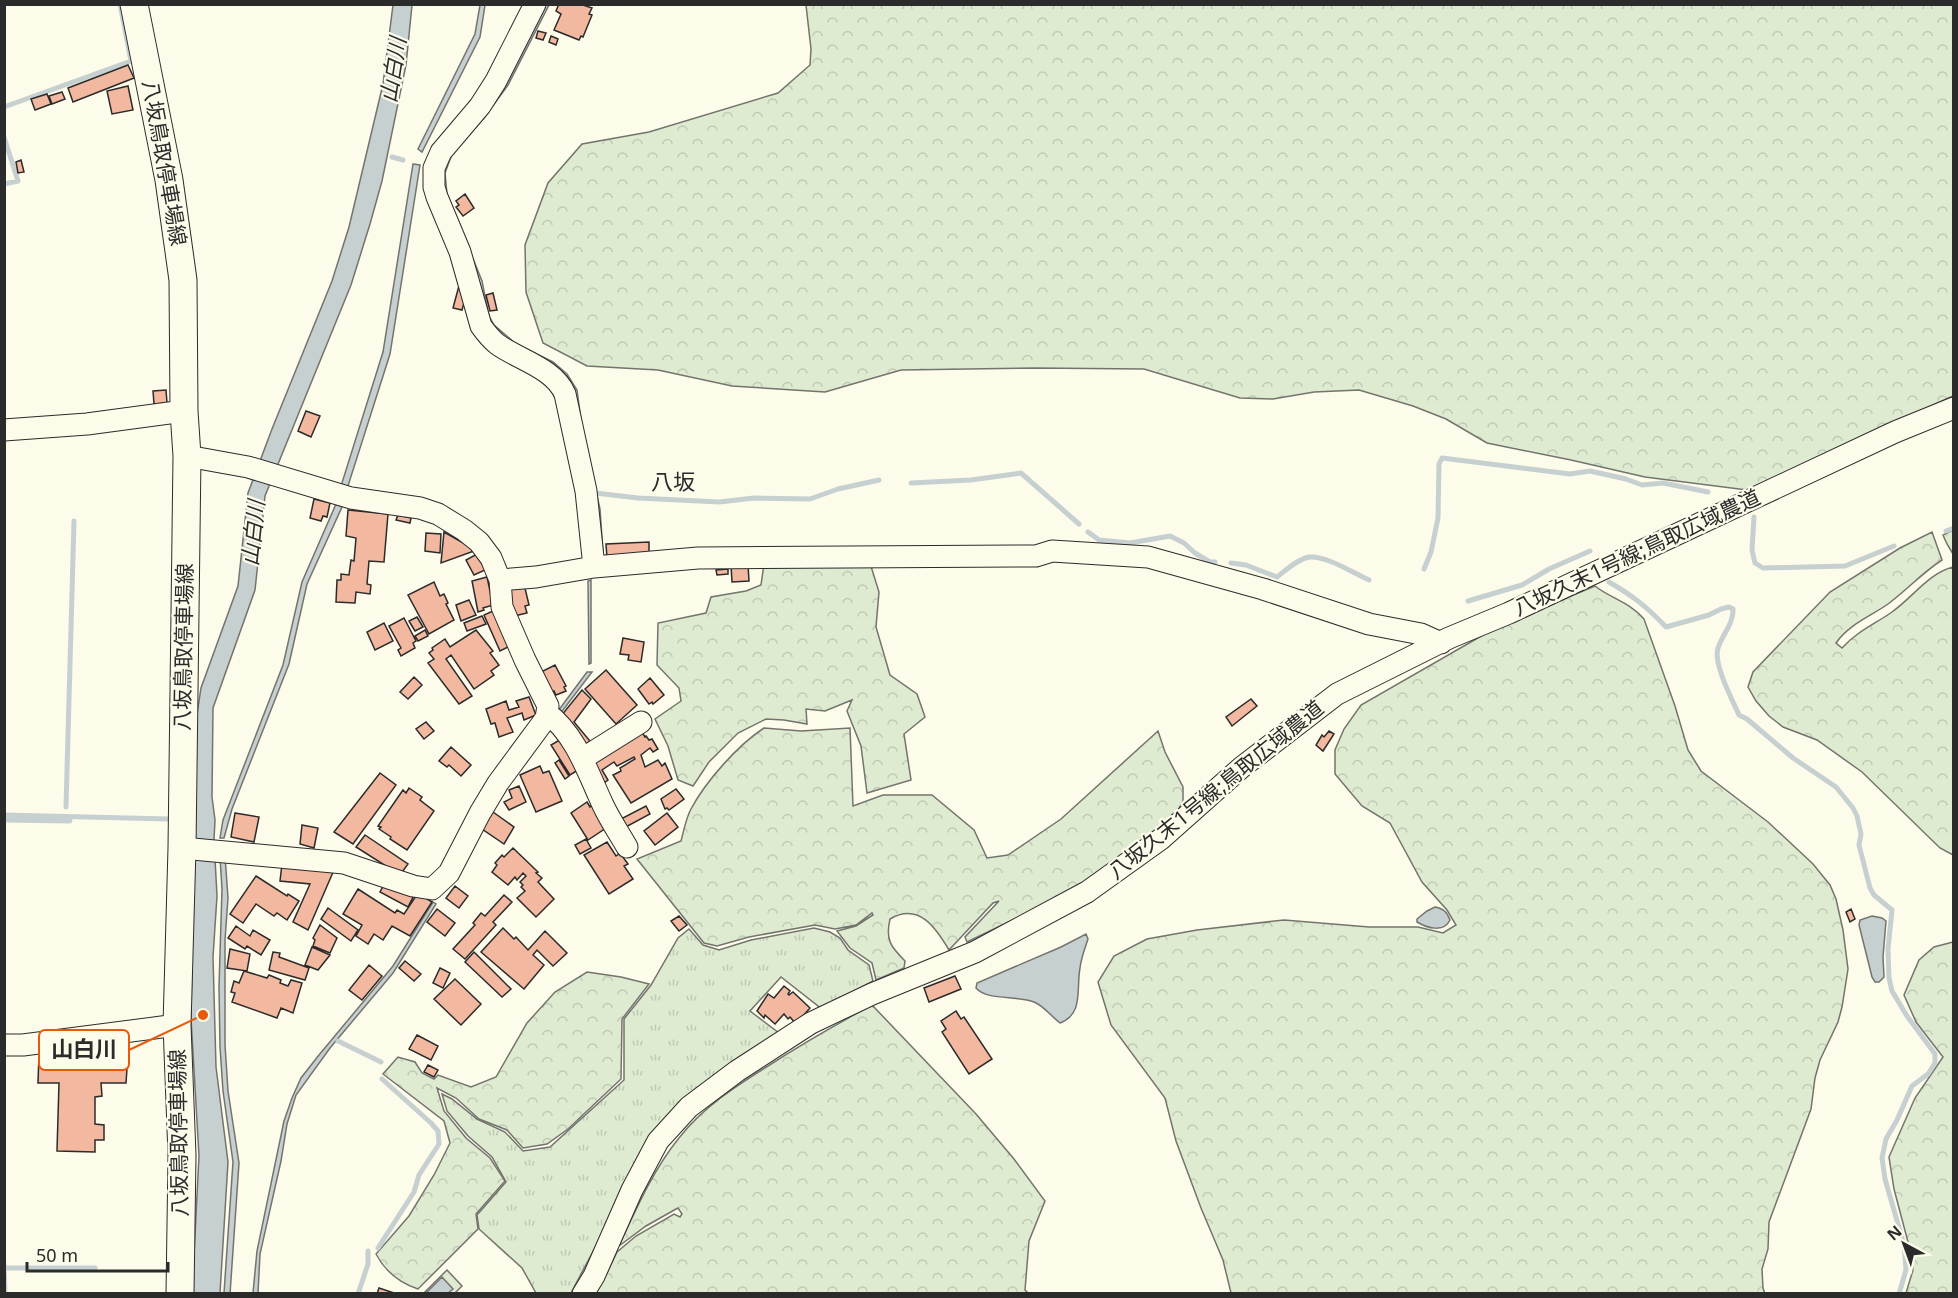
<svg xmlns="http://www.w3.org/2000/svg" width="1958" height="1298" font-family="'Noto Sans','Noto Sans JP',sans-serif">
	<defs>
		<pattern id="grass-tufts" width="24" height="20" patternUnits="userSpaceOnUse" patternTransform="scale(1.5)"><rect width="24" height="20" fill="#deebd1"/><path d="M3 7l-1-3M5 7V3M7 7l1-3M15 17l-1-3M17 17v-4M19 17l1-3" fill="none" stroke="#bfcab4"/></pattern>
		<pattern id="forest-crowns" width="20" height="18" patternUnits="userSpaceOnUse" patternTransform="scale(1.5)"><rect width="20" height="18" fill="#deebd1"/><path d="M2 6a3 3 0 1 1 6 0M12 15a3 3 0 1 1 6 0" fill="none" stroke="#bfcab4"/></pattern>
	</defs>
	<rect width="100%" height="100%" fill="#fdfbea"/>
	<!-- grass -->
	<path fill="url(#grass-tufts)" stroke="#74746e" stroke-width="1.5" d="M814,928l16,4 10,6 8,12 21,15 4,16 -51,28 -41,-32 -31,34 29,22 -61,39 -34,26 -36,44 -25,43 -25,57 -27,51h-35l-14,-25 -43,-39 -2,-14 29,-33 -14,-25 -24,-21 -21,-25 -5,-17 10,5 25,20 28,13 18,19 27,-4 74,-67v-61l27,-34 27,-47 11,-9 14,16 16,5 32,-10z"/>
	<!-- forest -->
	<path fill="url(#forest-crowns)" stroke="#74746e" stroke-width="1.5" d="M806,5h1147v391l-206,94 -102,-13 -74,-17 -84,-17 -41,-24 -33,-13 -54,-16 -45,2 -41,7 -33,-1 -96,-29 -108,-1 -135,2 -76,22 -93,-6 -74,-16 -71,-4 -44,-23 -17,-51 -1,-47 23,-62 34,-39 67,-12 129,-39 32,-28 1,-16z
		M1953,530v24l-6,-10 -4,-9z
		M1932,532l10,28c-19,12 -35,30 -54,44 -17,12 -40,21 -52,39l6,5c14,-16 33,-24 50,-36 21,-15 37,-39 61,-45v288l-13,-7 -78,-76 -45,-32 -34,-13 -14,-11 -13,-15 -8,-14 5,-15 77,-80 70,-44z
		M870,563l9,29 -3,35 14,48 27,19 8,23 -21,17 7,46 -44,13 -6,-47 -14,-35 5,-11 -27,11 -19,-2 1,15 -23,-4 -18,-1 -28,14 -29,29 -16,24 -15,-6 -10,-34 -13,-27 26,-18 -2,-13 -22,-23 1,-42 48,-10 5,-16 35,-6 15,-6 3,-21z
		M1595,586c15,12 36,17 49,33l31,87 13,44 13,21 67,51 45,42 17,21 6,14 7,31 5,39 -6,38 -4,15 -18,38 -5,18 -4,31 -42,113 -1,27 -6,20 1,19 2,6 -534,-1 -8,-33 -22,-52 -25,-67 -11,-43 -54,-73 -13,-43 16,-26 33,-17 50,-9 87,-10 85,7h49l25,6 13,-8 -9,-15 -25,-28 -32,-59 -28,-17 -27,-32v-24l9,-21 17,-24 136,-78z
		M764,728l37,3 49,-3 3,78 30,-11h49l42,35 13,28 21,-3 53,-36 97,-88 7,21 18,35v14l-5,9 -35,30 -71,51 -105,51 -2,-5 34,-36 -6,2 -44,47c-13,-22 -30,-48 -59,-31 -5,21 1,28 15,42l-1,7 -28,12 -4,-17 -22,-15 -13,-17 19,-5 17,-11 -1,-2 -16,12 -21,4 -20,-4 -66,12 -32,9 -13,-3 -67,-84 44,-18c3,-11 5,-23 10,-32 15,-28 47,-64 73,-81z
		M1953,942v351h-47l7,-23 -5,-28 -14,-53 -5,-32 26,-59 28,-41 -27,-35 -12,-27 15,-35 15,-13z
		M587,972l34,5 28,7 -27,35 -1,60 -53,50 -21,15 -24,4 -16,-18 -28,-11 -23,-21 -19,-10 7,23 22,27 24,20 15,23 -29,33 2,15 -60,60c-18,-6 -33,-18 -42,-35l33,-38 25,-41 16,-32 -6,-22 -61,-47 15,-17 17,5 7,11 12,6 4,-4 33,12 25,-10 31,-54 28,-31z
		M872,1005l104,109 38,45 31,42 -16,40 -4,49 3,3 -433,1 11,-19 11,-23 19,-16 38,-22 6,3 2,-3 -4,-6 -2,1 -30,17 -27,20c17,-37 34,-76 60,-108 24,-31 57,-52 89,-72 34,-22 69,-42 104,-61z"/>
	<!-- pitch -->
	<path fill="#deebd1" stroke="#74746e" stroke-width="1.5" d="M447,1270l15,16 -7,7 -32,1z"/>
	<!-- water -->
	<path fill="#c7d0d0" stroke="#74746e" stroke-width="1.5" d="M393,5h19l-6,60 -24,116 -12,43 -19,61 -86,211 -10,94 -42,118 -1,89 3,23 -1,20 3,56 -4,61 3,110 12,95 -8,131 -28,1 7,-138 -8,-138 5,-297 5,-33 37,-102 10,-93 24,-64 60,-148 17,-54 34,-143z
		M480,5h5l-5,32 -58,115 -4,-3 57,-115z
		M545,5h4l-41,80 -24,33 -32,36 -7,19 2,21 35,87 7,35 5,9 22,19 37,18 14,12 10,16 5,37 18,82 3,43h-4l-26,-162 -58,-43 -26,-23 -45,-131 -2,-22 7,-18 91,-136z
		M413,164l7,1 -30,189 -43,135 -6,-3 42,-134z
		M336,504l6,3 -35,77 -18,80 -57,145 -8,29h-4l3,-18 60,-155 19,-83z
		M591,580v83l-2,1 -1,-83z
		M587,672h5l-32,42 -2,-3z
		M225,856l3,42 -3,42v105l3,46 11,72 -9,131 -6,-1 9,-131 -10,-71 -3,-44 -1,-60 3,-98 -2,-32z
		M433,902l3,2 -43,69 -63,75 -34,47 -9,29 -6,37 -21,93 -2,39h-5l4,-42 27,-130 8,-23 9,-20 18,-23 74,-89z
		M1435,907c9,2 12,5 15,13 -6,13 -23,8 -33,2v-3l10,-8z
		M1872,916l10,2 4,3 -3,36 1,20 -5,5h-4l-3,-5 -13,-52 1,-5z
		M1086,934l2,5c-3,9 -7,19 -8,29 -4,21 4,46 -20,55 -8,-6 -16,-17 -26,-21 -17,-7 -47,-1 -58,-14l1,-5 84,-36z
		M442,1277l11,12 -5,4h-22z"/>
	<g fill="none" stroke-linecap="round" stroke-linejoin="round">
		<!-- stream -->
		<path stroke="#c7d0d0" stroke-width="5" d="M4,107l127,-46 -11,-57
			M4,137l14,44 -14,3
			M392,157l11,3
			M911,483l60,-3 50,-7 58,51
			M595,493l43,5 81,4 35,-4 56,1 28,-10 41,-9
			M1754,517l-2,33 3,13 8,5 82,-2 49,-20
			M1946,531l8,-3
			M1088,532l11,8 31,3 40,-7 14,7 11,10 15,9h5
			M1231,563l15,2 31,12c9,-7 22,-19 33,-20 17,-1 43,16 59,23
			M1424,569l7,-17 7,-34 1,-54 3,-6 128,16 20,-3 36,8 16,6 21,-2 45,9
			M1609,582c24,14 37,24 57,45l43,-12 12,-6 8,-2 4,2c1,14 -11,26 -15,39 -5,16 14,51 21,67l8,4 46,39 43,29 17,21 4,8 4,18 -2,11 11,43 4,7 18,15 -4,39 1,29 3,13 15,25 28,38v9l-7,11 -16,12 -15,34 -11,19 -4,19 3,21 19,66 2,25 -7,24
			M1468,601l54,-16 27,-16 41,-18
			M66,807l8,-286
			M4,815l165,4
			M4,820l66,1
			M338,1041l43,21
			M378,1248l36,-56 5,-17 20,-31 -1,-13 -7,-8 -49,-44
			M4,1264l1,30
			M4,1268h91
			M358,1294l10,-30v-13"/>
	</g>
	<!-- building -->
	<path fill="#f2b8a0" stroke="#2b2b2b" stroke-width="1.5" d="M559,4h21l12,4 -3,6 3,1 -9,22 -2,-1 -2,4 -25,-10 7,-16 -5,-3z
		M538,31l8,2 -3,7 -7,-2z
		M551,36l7,3 -2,6 -7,-3z
		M128,65l6,13 -61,24 -5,-14z
		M128,86l5,24 -21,4 -5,-23z
		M62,92l3,7 -13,5 -3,-8z
		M47,94l4,10 -16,6 -4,-11z
		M21,160l3,12 -6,1 -2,-11z
		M465,194l9,14 -11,8 -7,-9 3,-2 -3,-4z
		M460,282l7,10 -5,18 -9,-2z
		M493,293l4,17 -7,1 -4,-16z
		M166,390l1,13 -13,1 -1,-13z
		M306,411l14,5 -9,21 -13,-6z
		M314,499l16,4 -3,14 -4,-1 -2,5 -11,-3z
		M348,510l40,4 -4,48 -15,-1 -2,23 4,1 -1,9 -14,-2 -1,11 -19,-1 1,-22h4v-6l8,1 2,-15 3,1 2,-23 -10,-2z
		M398,515l13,3 -1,5 -14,-3z
		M444,532l30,17v2l-33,12z
		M426,533l15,1 -1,19 -15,-2z
		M649,542v13l-42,3 -1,-14z
		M477,554l8,16 -11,5 -8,-15z
		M731,565h17l1,16 -17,1z
		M728,569v5l-11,1 -1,-5z
		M487,577l6,28 -10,3 1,2 -6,2 -6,-31z
		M434,582l6,14 4,-2 4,9 -2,1 8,16 -25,14 -21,-39z
		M524,584l5,21 -4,1 2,7 -13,3 -7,-28z
		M469,600l7,15 -15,6 -5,-16z
		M495,610l15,36 -10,5 -16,-36z
		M482,616l4,8 -19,7 -3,-8z
		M417,617l6,10 -8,4 -6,-10z
		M404,618l12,23 -3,2 2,5 -14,8 -3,-6 3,-2 -12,-22z
		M384,623l9,18 -18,9 -8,-18z
		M425,630l3,6 -10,5 -3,-5z
		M476,630l17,21 -3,2 9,12 -8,6 3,4 -20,14 -23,-34 -5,4 26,37 -13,8 -31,-41 6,-4 -5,-6 4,-3 -1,-2 13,-9 5,8z
		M623,638l21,4 -3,20 -13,-2 1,-5 -9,-1z
		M555,665l11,21 -2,1 2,4 -10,4 -2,-4 -2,2 -11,-21z
		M606,670l31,35 -21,19 -31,-35z
		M414,677l8,8 -14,14 -8,-7z
		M650,678l14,17 -11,9 -1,-2 -3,2 -11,-15z
		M582,690l9,9 -17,23 16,19 -9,6 -20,-31z
		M529,697l7,18 -12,5 -2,-7 -15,5 6,14 -14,5 -4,-14 -4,1 -5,-15 20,-8 3,9 10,-3 -3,-6z
		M1251,699l6,7 -25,20 -6,-9z
		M426,722l8,9 -10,8 -8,-10z
		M640,729l5,8 1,-1 3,4 3,-1 6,10 -5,3 -3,-4 -9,7 4,12 13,-7 4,6 3,-3 7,16 -41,24 -18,-28 8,-4 -1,-3 15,-9 -1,-2 -17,9 -3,-4 -12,8 6,10 -7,5 -12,-26z
		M1329,731l5,3 -11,17 -7,-6 6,-10 2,2z
		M563,738l20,29 -13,8 -19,-30z
		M451,747l20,18 -10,11 -12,-11 -2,2 -8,-6z
		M559,760l10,16 -4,3 -10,-16z
		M540,766l3,7 6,-2 13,30 -26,11 -16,-37z
		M380,773l16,12 -43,59 -19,-12z
		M519,786l7,16 -17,8 -5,-8 8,-4 -3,-8z
		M409,788l13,9 -2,3 14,11 -27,39 -17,-11 1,-2 -12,-8 2,-2 -3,-1 25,-36 3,3z
		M676,789l8,10 -15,11 -2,-2 -2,1 -4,-10z
		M587,802l3,5 2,-2 14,23 -18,12 -17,-27z
		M646,806l4,8 -28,15 -5,-8z
		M493,812l21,15 -10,17 -22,-15z
		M235,813l24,4 -5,25 -23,-5z
		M667,813l11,14 -23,18 -11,-14z
		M302,825l16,3 -4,20 -14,-4z
		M365,835l43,29 -8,11 -44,-28z
		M586,839l5,9 -11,6 -5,-9z
		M607,842l9,14 4,-3 8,11 -4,2 9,13 -24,15 -25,-39z
		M513,848l25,24 -2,1 6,5 -4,4 16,17 -18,18 -19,-19 8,-7 -4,-4 2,-2 -3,-3 6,-6 -3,-3 -6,7 -2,-3 -7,8 -16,-13 5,-7 -2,-2 7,-8 2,2z
		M282,864l52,6 -26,60 -15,-8 17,-38 -30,-3z
		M256,876l31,20 1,-2 11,7 -12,19 -10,-7 -3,3 -18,-12 -13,19 -13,-9z
		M386,881l28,14 -6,12 -28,-15z
		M455,886l13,10 -9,12 -13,-10z
		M358,889l37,24 2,-3 7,4 14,-21 14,9 -22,34 -18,-10 -9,14 -9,-6 -6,10 -12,-8 6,-11 -19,-11z
		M504,895l8,7 -19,20 3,3 -31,34 -12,-10 22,-24 -2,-2 8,-10 4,3z
		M328,908l30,22 -7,11 -30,-22z
		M437,909l18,14 -10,13 -18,-14z
		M1851,909l4,10 -5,3 -4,-10z
		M679,916l8,9 -8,6 -8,-10z
		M320,925l17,13 -7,15 -17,-7 2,-6 -2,-2z
		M236,926l14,10 3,-6 17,10 -9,15 -14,-9 -2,3 -17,-11z
		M503,928l11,11 2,-2 12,13 17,-19 22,22 -14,13 -16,-16 -4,5 11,10 -20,24 -43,-37z
		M312,947l18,8 -12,15 -13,-5z
		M230,949l20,5 -3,17 -20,-3z
		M273,952l7,1 -1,4 30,11 -4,12 -36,-10z
		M474,952l37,37 -9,8 -37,-35z
		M405,961l16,13 -7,7 -15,-13z
		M369,965l13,11 -20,24 -13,-10z
		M440,968l10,5 -7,15 -10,-5z
		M244,971l23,7 2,-3 12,5 -1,3 8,3 3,-6 11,3 -9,30 -12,-5 -4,10 -45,-16 3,-9 -4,-1 3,-11 5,2z
		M955,976l6,13 -32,13 -5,-14z
		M455,979l26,25 -20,21 -27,-26z
		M784,986l6,5 -2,3 1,1 4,-3 17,16 -14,16 -6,-7 -2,2 -4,-5 -9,10 -10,-9 -1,3 -7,-7 11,-17 6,4z
		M956,1011l5,8 3,-2 28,42 -23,15 -27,-42 4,-3 -5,-8z
		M417,1035l21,11 -7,14 -22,-11z
		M39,1054h89l-2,29h-25l1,13 -7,1v27l9,1v15h-9v12l-38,-1 2,-68h-21z
		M428,1065l10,5 -4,7 -10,-5z
		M379,1288l18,6h-20z"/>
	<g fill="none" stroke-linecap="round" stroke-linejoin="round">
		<!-- minor casing -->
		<g stroke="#2b2b2b" stroke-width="23">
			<path id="minor" d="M535,4l-39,77 -16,25 -39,46 -7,16v19l3,10 23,55 21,74c5,7 10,13 16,18 22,16 57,24 68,50l21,97 8,76
				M4,430l83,-6 97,-13
				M500,580l36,-3 58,-10 104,-9 338,-2 16,-5 96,6 115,32 106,35 52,10 20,9
				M547,713c29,22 41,60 56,92 7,15 16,28 24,42
				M582,759l59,-37
				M182,848l162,15 69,23 19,3 17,-16 31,-60 18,-30 48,-65 2,-12 -23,-46 -23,-53 -2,-27 -9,-22 -12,-16 -15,-12 -26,-16 -18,-6 -69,-10 -103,-31 -61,-11
				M4,1045h19l154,-20
				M583,1294l11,-18 38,-86 26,-49 31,-34 48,-36 74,-48 61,-29 103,-42 112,-60 74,-53 81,-72 95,-73 112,-56 60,-25 386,-181 59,-24"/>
		</g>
		<!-- major casing -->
		<g stroke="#2b2b2b" stroke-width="29">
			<path id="major" d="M134,4l35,176 14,100 1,131 3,45 -5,392 -5,177 5,130 -2,139"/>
		</g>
		<!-- minor -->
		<use href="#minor" stroke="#fdfbea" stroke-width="21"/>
		<!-- major -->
		<use href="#major" stroke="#fdfbea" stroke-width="27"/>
	</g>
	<g text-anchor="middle" stroke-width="4.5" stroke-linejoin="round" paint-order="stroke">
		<!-- street labels -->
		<g font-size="21" fill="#2b2b2b" stroke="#fdfbea">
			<text transform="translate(164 163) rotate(80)" y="7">八坂鳥取停車場線</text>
			<text transform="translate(1637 553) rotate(-25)" y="7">八坂久末1号線;鳥取広域農道</text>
			<text transform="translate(184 647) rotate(-89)" y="7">八坂鳥取停車場線</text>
			<text transform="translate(1216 790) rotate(-39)" y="7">八坂久末1号線;鳥取広域農道</text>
			<text transform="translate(179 1133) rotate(-91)" y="7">八坂鳥取停車場線</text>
		</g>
		<!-- water labels -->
		<g font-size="22" font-style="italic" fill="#2b2b2b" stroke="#fdfbea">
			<text transform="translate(393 70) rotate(-81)" y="8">山白川</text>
			<text transform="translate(253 533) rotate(-84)" y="8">山白川</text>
		</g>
		<!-- neighbourhood labels -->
		<g font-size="22" fill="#2b2b2b" stroke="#fdfbea">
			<text x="673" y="490">八坂</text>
		</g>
	</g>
	<!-- callouts -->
	<path fill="none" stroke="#e8590c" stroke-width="2" d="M203 1015L129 1050"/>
	<circle fill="#e8590c" stroke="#fdfbea" stroke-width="2" cx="203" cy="1015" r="6"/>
	<rect fill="#fdfbea" stroke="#e8590c" stroke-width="2" x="39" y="1030" width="90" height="40" rx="6"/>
	<g font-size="22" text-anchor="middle" font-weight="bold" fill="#2b2b2b">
		<text x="84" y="1057">山白川</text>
	</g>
	<!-- border -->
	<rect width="1958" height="1298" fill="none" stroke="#2b2b2b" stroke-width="12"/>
	<!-- north arrow -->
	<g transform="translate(1904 1244) rotate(319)" stroke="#fdfbea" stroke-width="4.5" paint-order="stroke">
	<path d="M0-4.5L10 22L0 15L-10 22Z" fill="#2b2b2b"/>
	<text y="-9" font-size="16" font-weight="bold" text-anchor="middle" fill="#2b2b2b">N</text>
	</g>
	<!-- scale -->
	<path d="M27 1262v9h141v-9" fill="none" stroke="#2b2b2b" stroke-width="3"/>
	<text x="36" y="1262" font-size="18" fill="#2b2b2b" stroke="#fdfbea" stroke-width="4.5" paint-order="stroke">50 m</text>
</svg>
